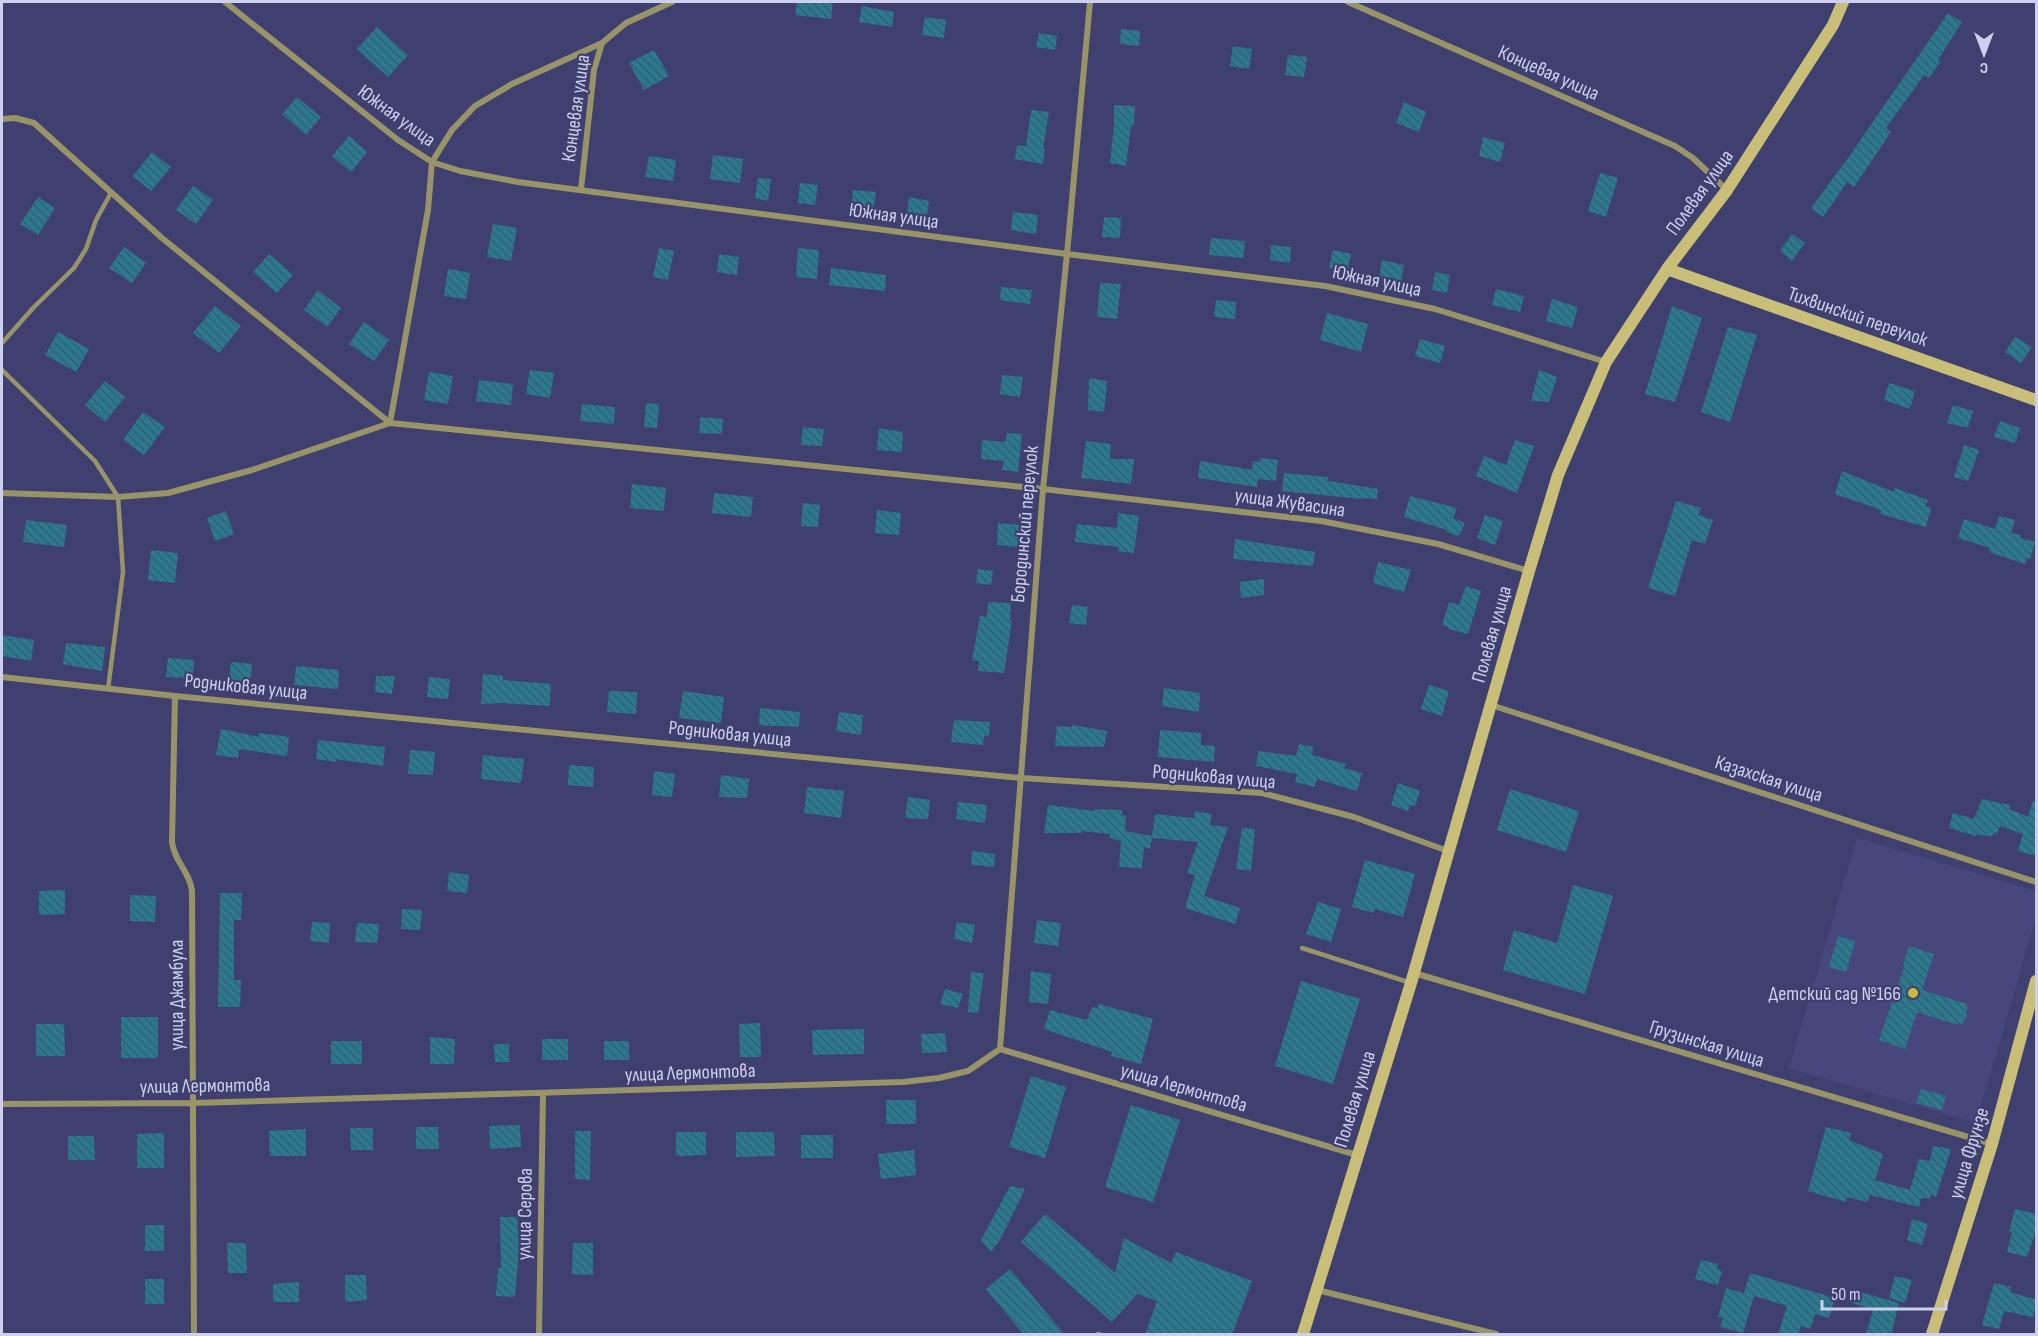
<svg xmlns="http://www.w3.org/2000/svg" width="2038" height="1336" font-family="'Sofia Sans Condensed',sans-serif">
	<defs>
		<pattern id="building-back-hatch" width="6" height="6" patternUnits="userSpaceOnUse" patternTransform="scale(1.5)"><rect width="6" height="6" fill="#2c788f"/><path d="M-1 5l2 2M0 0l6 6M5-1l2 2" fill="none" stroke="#336172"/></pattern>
	</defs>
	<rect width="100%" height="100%" fill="#404070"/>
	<!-- built -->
	<path fill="#47477e" d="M1857,838l179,53v26l-60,206 -187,-55z"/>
	<!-- building -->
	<path fill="url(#building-back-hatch)" d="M797,2h36l-2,17 -36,-4z
		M862,6l32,6 -2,15 -33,-5z
		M1948,13l14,9 -24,38 2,2 -11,16 -5,-3 -38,53 5,4 -37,55 -7,-5 -24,35 -12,-9 37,-50z
		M925,17l21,3 -2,18 -22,-3z
		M377,27l31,28 -20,22 -31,-28z
		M1121,29l19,2 -1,15 -19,-2z
		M1039,33l18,3 -2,14 -19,-3z
		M1233,46l19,3 -3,20 -19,-3z
		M654,50l15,26 -25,14 -15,-27z
		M1288,55l19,2 -3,20 -19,-2z
		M297,97l24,20 -15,18 -24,-21z
		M1404,102l22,10 -7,20 -23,-9z
		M1114,105l21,1 -1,20h-3l-5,40 -16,-3 4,-38z
		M1031,110l18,2 -6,37h2l-2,15 -28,-5 2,-14 9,1z
		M349,136l18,16 -16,20 -19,-16z
		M1483,137l22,6 -5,19 -21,-6z
		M152,152l19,15 -20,24 -18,-15z
		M713,155l30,4 -3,24 -30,-4z
		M649,156l27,4 -3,21 -28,-4z
		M1600,173l18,5 -12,39 -18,-6z
		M758,178l13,1 -3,22 -13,-3z
		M800,183l18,2 -3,20 -17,-2z
		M193,186l20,14 -17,24 -20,-14z
		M853,190l23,2 -3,19 -22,-2z
		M38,197l17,11 -17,27 -18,-11z
		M909,197l20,4 -3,19 -19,-4z
		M1013,212l25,3 -2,19 -25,-4z
		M1104,217l17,1 -1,20 -18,-1z
		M493,224l24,4 -6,33 -24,-4z
		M1792,234l13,9 -13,18 -12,-10z
		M1211,238l34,3 -2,17 -34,-3z
		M1271,245l20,2 -1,16 -20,-3z
		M124,247l22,16 -14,20 -23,-15z
		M659,248l15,3 -6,29 -15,-3z
		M798,248l21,2 -2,29 -21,-2z
		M1333,250l18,4 -4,18 -18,-4z
		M269,254l24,21 -16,18 -24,-21z
		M719,254l20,3 -2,18 -20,-3z
		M1382,260l22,5 -3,18 -22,-5z
		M831,268l55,7 -1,16 -56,-6z
		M448,269l22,4 -4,26 -22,-3z
		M1435,272l15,3 -3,18 -15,-3z
		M1100,283l21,1 -4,35 -20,-2z
		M1001,287l31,3 -2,14 -30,-4z
		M1496,289l28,7 -4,16 -28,-7z
		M318,290l23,18 -14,19 -23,-17z
		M1552,299l26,8 -6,21 -26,-7z
		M1216,300l20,2 -1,17 -21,-2z
		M215,306l26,20 -22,27 -26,-20z
		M1672,306l30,12 -27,84 -30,-8z
		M1327,313l41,11 -7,28 -41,-12z
		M364,322l25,18 -15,21 -25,-17z
		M1728,327l29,8 -27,87 -29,-10z
		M58,332l31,17 -13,23 -31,-17z
		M2015,337l17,10 -11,16 -16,-11z
		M1420,339l25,7 -5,17 -25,-7z
		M530,370l24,3 -4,25 -24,-4z
		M1539,370l18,7 -8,25 -18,-1z
		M429,372l24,4 -5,28 -24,-4z
		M1002,375l21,2 -3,20 -20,-3z
		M1089,378l18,3 -3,31 -16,-2z
		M479,380l34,4 -2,21 -35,-4z
		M105,381l20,16 -20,25 -20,-17z
		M1889,383l26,8 -5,18 -26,-9z
		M646,403l13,1 -2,24 -13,-1z
		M582,404l33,3 -1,17 -34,-3z
		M1953,405l20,6 -5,17 -21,-5z
		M143,412l22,15 -21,28 -21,-15z
		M700,417l23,2 -1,15 -23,-1z
		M2000,421l20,7 -5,15 -21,-6z
		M803,427l21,2 -2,17 -21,-1z
		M879,428l24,4 -1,20 -25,-2z
		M1007,433l15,1 -4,38 -16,-2 2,-9 -23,-2 1,-19 23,2z
		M1515,440l19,6 -17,47 -41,-17 8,-20 22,9z
		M1086,441l25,3 -1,15h24l-3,25 -50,-6z
		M1964,445l15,5 -11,31 -14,-4z
		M1261,458l17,2 -2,21 -18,-2 -1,8 -59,-9 2,-17 52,9 1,-9 7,1z
		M1842,471l52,21 1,-4 33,12 -3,6 6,2 -5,19 -46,-13 1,-4 -46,-16z
		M1284,473l44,4v4l50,8 -1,10 -15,-1v1l-80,-8z
		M632,484l34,4 -2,23 -34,-3z
		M714,493l39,4 -2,20 -39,-4z
		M1410,496l47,12 -4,10 12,5 -6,13 -12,-4v-2l-43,-13z
		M1676,501l25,7 -3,7 15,5 -8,24 -13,-4 -17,56 -27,-8z
		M803,503l17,2 -2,22 -17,-1z
		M877,510l24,3 -2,22 -24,-2z
		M226,511l8,23 -19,7 -8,-23z
		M1118,513l21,3 -5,37 -16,-2 1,-4 -44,-5 2,-18 40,4z
		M1485,515l18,6 -8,24 -18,-7z
		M1999,516l16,4 -4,13 10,2 -1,3 15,4 -5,17 -3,-1 -2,6 -36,-12 1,-4 -32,-10 6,-19 31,10z
		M26,520l41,5 -3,22 -41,-5z
		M998,523l22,2 -2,22 -21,-2z
		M1235,539l80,13 -2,14 -80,-7z
		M151,550l27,3 -3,30 -27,-3z
		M1378,562l33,8 -7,22 -31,-9z
		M978,569l15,2 -2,14 -15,-2z
		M1264,579v16l-23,3 -1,-16z
		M1466,586l15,5 -13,43 -20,-5 1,-2 -7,-2 7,-23 10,3z
		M988,602l23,1 -1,18h2l-8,52 -26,-2 1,-10 -7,-1 8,-44 7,1z
		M1072,605l16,2 -2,18 -17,-2z
		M2,635l32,5 -3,21 -29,-5z
		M66,643l39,4 -3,24 -39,-7z
		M168,658l26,2 -1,18 -27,-1z
		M231,662l21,2 -2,19 -21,-2z
		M296,666l43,4 -1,19 -44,-4z
		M483,674l20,2v4l48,4 -1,22 -48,-3 -21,1z
		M376,676h19l-3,18 -17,-2z
		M429,677l21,2 -2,20 -21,-2z
		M1429,685l20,6 -7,25 -21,-7z
		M1164,688l36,5 -1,19 -37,-6z
		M609,691l28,1 -1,22 -29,-2z
		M683,691l41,6 -3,26 -42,-5z
		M760,708l40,4 -1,15 -40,-2z
		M839,712l24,3 -2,20 -25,-4z
		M954,720l36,2 -1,14h-5l-1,9 -32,-3z
		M1072,725l35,6 -3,16 -49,-1 2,-20 15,1z
		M221,729l38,8v-4l30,4 -2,19 -48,-7 -1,9 -22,-3z
		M1160,730l41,3v12l14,1 -1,16 -56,-5z
		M318,740l67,7 -2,19 -47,-7v3l-20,-3z
		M1299,744l14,3 -1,8 34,9 -2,4 18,5 -5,18 -40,-12 -2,8 -20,-5 2,-8 -41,-8 2,-15 38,5z
		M410,750l25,2 -2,23 -25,-1z
		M483,755l41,4 -3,24 -40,-4z
		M569,765l25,2 -1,20 -25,-2z
		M654,771l21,3 -3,23 -20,-2z
		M721,775l28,4 -2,19 -28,-1z
		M1398,783l22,8 -5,15 -5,-1 -2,6 -17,-6z
		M807,787l37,4 -3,27 -37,-5z
		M1510,789l69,22 -13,41 -69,-22z
		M908,797l22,3 -2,19 -23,-1z
		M1982,799l28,6 -1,4 19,8 5,-16 4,1v54l-19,-5 5,-17 -23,-8 -3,8 -2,-2 -3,4 -16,-1v1l-27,-8 4,-15 21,6z
		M958,802l29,3 -2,18 -29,-4z
		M1048,805l47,6v-2l27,1v5l4,1 -1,15 27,5 3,-22 39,4 1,-7 17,3 -2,11 18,2 -24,69 36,12 -5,16 -50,-16 10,-33 -8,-2 11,-31 -46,-4 -2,11 -6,-2 -2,21 -23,-1 2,-26 -11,-3v-4l-29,-3v2h-37z
		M1242,828l13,1 -4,42 -15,-2z
		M972,851l23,3 -1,13 -23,-2z
		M1365,860l50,14 -12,43 -28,-8 -2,4 -21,-6z
		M449,872l20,3 -2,18 -20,-2z
		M1573,885l40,11 -28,98 -82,-24 11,-40 43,13z
		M65,890v24l-26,1v-24z
		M220,893h22l-1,27h-7v60h7l-1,27h-22z
		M130,895l26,1 -1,26 -25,-1z
		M1318,902l23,7 -10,33 -25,-8z
		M402,909l20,1 -2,20 -19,-1z
		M1037,920l24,3 -3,23 -24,-3z
		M312,922l18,1 -1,20 -19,-2z
		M957,922l18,3 -3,18 -18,-4z
		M357,923l22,1 -2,19 -22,-1z
		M1838,936l17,5 -9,31 -17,-5z
		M1909,946l25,8 -12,36 45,14v7l-1,7 -4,6 -11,-1 -34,-11 -12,37 -26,-9 26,-75h-2z
		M1031,971l20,3 -3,30 -19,-2z
		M971,972l13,1 -6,40 -10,-1z
		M1301,981l59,18 -27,85 -58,-18z
		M945,989l18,5 -5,14 -18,-4z
		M1099,1004l54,15 -12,45 -30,-8 1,-4 -68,-23 6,-19 37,10 5,-13 5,1z
		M121,1017h37v41h-37z
		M760,1023l1,34h-21l-1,-33z
		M36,1024h28l1,32h-29z
		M864,1029v25l-51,1 -1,-25z
		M945,1033l2,19 -25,1 -1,-19z
		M430,1037l25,2 -1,25h-24z
		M542,1039h26v21h-26z
		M331,1041h31v23h-31z
		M604,1041h25v19h-25z
		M494,1044h15v18h-14z
		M1031,1076l35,11 -21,71 -36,-11z
		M1921,1089l25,7 -4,14 -26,-7z
		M886,1100h30v24h-30z
		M1131,1105l49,15 -27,82 -48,-15z
		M520,1125l1,22 -31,2 -1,-23z
		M416,1127h22l1,22h-23z
		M1826,1127l25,6 -2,7 34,14 -8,26 35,10 9,-31 11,2 3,-15 18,3 -15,48 -5,-2 -2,4 -8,-1 -2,9 -49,-12 -3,7 -20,-5 -1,5 -38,-11z
		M350,1128h23v22h-22z
		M306,1129v27h-36l-1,-25z
		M575,1131h16l-1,49 -15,-1z
		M676,1132h30v23l-30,1z
		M736,1132h38l1,24 -39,1z
		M164,1133v35h-27v-34z
		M801,1135h32v23h-32z
		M68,1136h26l1,24h-27z
		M914,1150l2,25 -35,4 -3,-25z
		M1010,1186l15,3 -25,51 -9,12 -10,-12z
		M2015,1209l22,5v13l-10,30 -20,-5 5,-20 -3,-1z
		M1045,1214l70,59 9,-35 47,25 5,-11 76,29 -20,54h-87l12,-34 -20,-7 -25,28 -91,-80z
		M500,1217h17l2,31 -4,49 -19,-1 2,-28h3z
		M1912,1219l16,5 -6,21 -15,-5z
		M145,1225h19v26h-19z
		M227,1243h19l1,30h-19z
		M573,1243h20v32l-21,-1z
		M1701,1260l17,4 -1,5 5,2 -4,14 -23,-6z
		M1010,1269l55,66h-41l-38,-46z
		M1750,1273l85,25 -6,20 -14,-4 -5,15 -9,-3 -3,9h-20l9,-29 -43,-13z
		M345,1275h21l1,25 -22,2z
		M1895,1276l17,4 -7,23 -16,-5z
		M145,1279h19v25h-19z
		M299,1282v20h-26v-18z
		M1994,1283l17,4 -1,5 27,8 -4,17 -29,-6 -5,18 -17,-4z
		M1726,1288l28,8 -11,37 -23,-6 3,-9 -5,-1z
		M1853,1290l46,13 -8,32h-25l7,-25 -23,-8z"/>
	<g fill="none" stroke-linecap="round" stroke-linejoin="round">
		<!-- lane -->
		<path stroke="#999468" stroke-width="4.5" d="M2,343l32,-36 40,-39 12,-19 10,-29 15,-27
			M2,370l93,91 23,36 5,75 -15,117
			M1302,948l109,35
			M1098,1334h1"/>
		<!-- street -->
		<path stroke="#999468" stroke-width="6" d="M225,2l173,138 34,22 28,9 58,11 549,72 258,32 110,23 171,53
			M1348,2l327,144 18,12 34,32
			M2,119l13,-1 19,5 128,115 228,185
			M581,189l13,-119 8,-27 24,-20 46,-21
			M390,423l38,-213 4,-48 20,-32 23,-24 37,-22 90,-41
			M2,493l116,4 50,-4 84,-23 138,-47 653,66 278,32 117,23 91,27
			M2,677l173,19 846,82 241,15 92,24 94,34
			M175,696l-3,146c2,19 18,30 20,49l2,443
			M1491,705l545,177
			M1414,973l578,171
			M1000,1049l43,-560 24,-235 23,-252
			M2,1104l191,-1 710,-21 36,-4 29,-7 32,-22 357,106
			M1317,1290l179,44
			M539,1334l4,-240"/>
		<!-- secondary -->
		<path stroke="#c8be77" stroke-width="12" d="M1667,269l369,131
			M1303,1334l108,-351 118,-412 29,-96 48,-113 61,-93 60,-79 106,-165 10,-23
			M1932,1334l60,-190 44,-163"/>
	</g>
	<!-- markers -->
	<circle fill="#cbba39" stroke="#404070" stroke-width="2" cx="1913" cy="993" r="6"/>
	<g text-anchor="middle" stroke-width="4.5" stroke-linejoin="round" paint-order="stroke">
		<!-- street labels -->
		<g font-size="20" fill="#cdd0ec" stroke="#404070">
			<text transform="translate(1549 72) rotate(24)" y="7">Концевая улица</text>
			<text transform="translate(575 108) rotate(-82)" y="7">Концевая улица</text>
			<text transform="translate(397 115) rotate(36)" y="7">Южная улица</text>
			<text transform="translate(1699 192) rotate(-54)" y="7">Полевая улица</text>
			<text transform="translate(894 215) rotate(8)" y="7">Южная улица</text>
			<text transform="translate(1377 280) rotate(12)" y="7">Южная улица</text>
			<text transform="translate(1858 316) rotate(19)" y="7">Тихвинский переулок</text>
			<text transform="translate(1290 502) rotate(8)" y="7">улица Жувасина</text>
			<text transform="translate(1024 524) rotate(-85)" y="7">Бородинский переулок</text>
			<text transform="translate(1491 634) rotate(-74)" y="7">Полевая улица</text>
			<text transform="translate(246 686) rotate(6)" y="7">Родниковая улица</text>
			<text transform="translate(730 733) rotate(6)" y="7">Родниковая улица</text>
			<text transform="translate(1214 776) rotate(5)" y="7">Родниковая улица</text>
			<text transform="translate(1769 778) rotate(18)" y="7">Казахская улица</text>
			<text transform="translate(176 995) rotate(-90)" y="7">улица Джамбула</text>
			<text transform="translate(1707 1043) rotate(17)" y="7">Грузинская улица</text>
			<text transform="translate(690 1072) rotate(-2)" y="7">улица Лермонтова</text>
			<text transform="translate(205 1085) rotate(-1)" y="7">улица Лермонтова</text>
			<text transform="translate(1184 1087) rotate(16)" y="7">улица Лермонтова</text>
			<text transform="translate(1354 1099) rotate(-73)" y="7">Полевая улица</text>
			<text transform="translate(1968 1153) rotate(-73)" y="7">улица Фрунзе</text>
			<text transform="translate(524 1214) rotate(-89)" y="7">улица Серова</text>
		</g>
		<!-- poi labels -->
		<g font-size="20" fill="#cdd0ec" stroke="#404070" text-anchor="end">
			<text x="1901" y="1000">Детский сад №166</text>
		</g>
	</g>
	<!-- border -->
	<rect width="2038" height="1336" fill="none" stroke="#cdd0ec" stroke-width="6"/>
	<!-- north arrow -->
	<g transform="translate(1984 54) rotate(180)" stroke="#404070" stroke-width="4.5" paint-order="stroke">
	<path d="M0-4.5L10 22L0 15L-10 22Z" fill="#cdd0ec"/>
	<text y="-9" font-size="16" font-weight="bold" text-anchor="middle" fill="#cdd0ec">С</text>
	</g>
	<!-- scale -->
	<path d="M1822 1300v9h124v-9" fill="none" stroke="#cdd0ec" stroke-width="3"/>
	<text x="1831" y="1300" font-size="18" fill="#cdd0ec" stroke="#404070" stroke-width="4.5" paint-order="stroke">50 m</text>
</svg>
